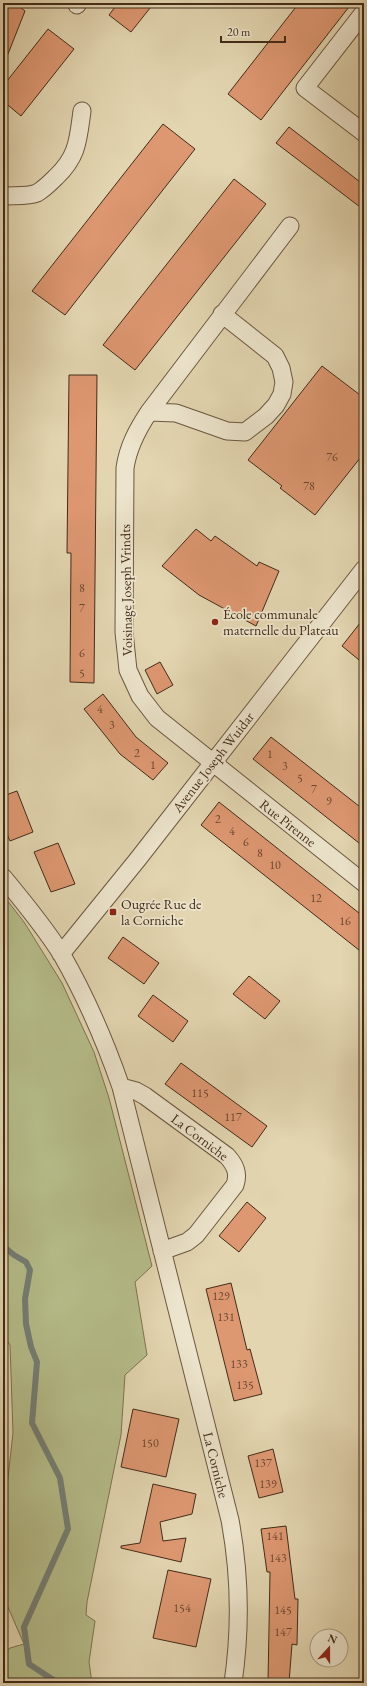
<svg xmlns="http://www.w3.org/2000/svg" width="367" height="1686" font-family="'EB Garamond',serif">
	<rect width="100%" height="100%" fill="#e2d5b0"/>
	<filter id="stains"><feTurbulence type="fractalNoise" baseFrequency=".005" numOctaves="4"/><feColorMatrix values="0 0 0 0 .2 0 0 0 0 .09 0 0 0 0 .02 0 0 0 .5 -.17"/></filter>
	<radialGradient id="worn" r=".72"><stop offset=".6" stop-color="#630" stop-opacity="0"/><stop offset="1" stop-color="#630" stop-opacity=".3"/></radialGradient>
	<!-- green -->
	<path fill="#b5bd8a" stroke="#7c7452" d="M3,895l21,27 38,61 32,69 15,46 43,168 -17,16 12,73 -22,20 -4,60 -34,167 -1,13 9,6 -6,41 3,21h-85l-4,-3v-26l7,-6 14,-4 -17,-39 -4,-27v-56l10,-89 -3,-88 -7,-9z"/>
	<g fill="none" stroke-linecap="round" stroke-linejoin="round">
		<!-- stream -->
		<path stroke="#757f76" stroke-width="6" d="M3,1246l11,9 12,7 4,8 -5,29 1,25 5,23 6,15 -5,61 28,55 8,51 -44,98 5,37 29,19"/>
	</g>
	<!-- building -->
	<path fill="#dd9771" stroke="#432b19" d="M8,3h7l10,8 -21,53 -1,-1v-53z
		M118,3h36l-23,29 -22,-17z
		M299,3h53l-91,117 -33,-26z
		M48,29l26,20 -53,67 -18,-15v-15z
		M163,124l32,25 -130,166 -33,-24z
		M289,127l75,58v25l-88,-67z
		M234,179l32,25 -131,166 -32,-25z
		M322,366l42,32v55l-49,62 -35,-27 2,-2 -34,-26z
		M69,375h28l-3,308 -24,-1 1,-129h-4z
		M196,529l15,12 4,-5 42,30 2,-4 20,9 -23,55 -57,-31 -37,-29z
		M364,618v46l-22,-18z
		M160,662l13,23 -16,9 -12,-24z
		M103,694l33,43 32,26 -15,17 -33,-26 -36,-45z
		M271,737l93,73v37l-111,-88z
		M17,791l16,41 -23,9 -7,-16v-29z
		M219,802l145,115v37l-163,-129z
		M58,843l17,41 -24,8 -17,-40z
		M123,937l36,26 -15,21 -36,-26z
		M249,976l31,25 -15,18 -32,-25z
		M153,995l35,26 -15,21 -35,-26z
		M181,1063l86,63 -15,21 -87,-63z
		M247,1202l19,16 -27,34 -20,-16z
		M231,1283l16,67 3,-1 12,45 -28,7 -28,-112z
		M133,1409l46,10 -13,58 -45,-10z
		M273,1449l10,43 -24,6 -11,-42z
		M153,1484l43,10 -4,20 -32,8 3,19 23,-3 -5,24 -60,-14v-2l19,-3z
		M286,1526l9,73h3l-1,46 -5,-1 -3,39h-21l2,-111h-3l-6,-43z
		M168,1570l43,9 -15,68 -43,-9z"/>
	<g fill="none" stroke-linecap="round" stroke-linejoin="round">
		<!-- street casing -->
		<g stroke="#6b563f" stroke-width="19">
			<path id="street" d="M77,5l1,-2
				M364,12l-59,76 59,45
				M3,196c10,-1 25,1 34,-3 7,-4 13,-10 19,-16 22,-21 22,-37 26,-66
				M290,226l-141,186c-12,18 -21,35 -24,56l-1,164 4,38 12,26 17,22 207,165
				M149,412l27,1 51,18 18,1 21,-16 10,-11 6,-11 2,-12 -3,-14 -6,-12 -53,-42
				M3,877c20,24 43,52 59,78 24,42 43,86 59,132l109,433c10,54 11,108 3,163
				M61,954l77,-95 226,-290
				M121,1087l15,4 9,5 82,60c8,9 12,17 8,29l-39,50 -9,7 -25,9"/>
		</g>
		<!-- street -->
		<use href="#street" stroke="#ece4cc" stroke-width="17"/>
	</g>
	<!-- markers -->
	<g fill="#8f2418" stroke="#ece4cc" stroke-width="1.5">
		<circle cx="215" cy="622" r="4"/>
		<rect x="109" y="908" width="8" height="8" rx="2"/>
	</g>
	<g text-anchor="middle" stroke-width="3.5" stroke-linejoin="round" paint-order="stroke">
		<!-- number labels -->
		<g font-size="12" fill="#6a462f">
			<text x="332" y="461">76</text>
			<text x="309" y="490">78</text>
			<text x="82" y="592">8</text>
			<text x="82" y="612">7</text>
			<text x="82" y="657">6</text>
			<text x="82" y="677">5</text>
			<text x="100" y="713">4</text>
			<text x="112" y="729">3</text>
			<text x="137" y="757">2</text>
			<text x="270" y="758">1</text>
			<text x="153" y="769">1</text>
			<text x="285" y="770">3</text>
			<text x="300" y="782">5</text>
			<text x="314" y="793">7</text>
			<text x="329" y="805">9</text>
			<text x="218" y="823">2</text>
			<text x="232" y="835">4</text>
			<text x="246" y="846">6</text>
			<text x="260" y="857">8</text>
			<text x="275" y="869">10</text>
			<text x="316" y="902">12</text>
			<text x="345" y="925">16</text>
			<text x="200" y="1097">115</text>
			<text x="233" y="1121">117</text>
			<text x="221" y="1300">129</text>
			<text x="226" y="1321">131</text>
			<text x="239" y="1368">133</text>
			<text x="245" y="1389">135</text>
			<text x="150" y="1447">150</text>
			<text x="263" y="1467">137</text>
			<text x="268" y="1488">139</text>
			<text x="275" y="1540">141</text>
			<text x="278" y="1562">143</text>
			<text x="182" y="1612">154</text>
			<text x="283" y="1614">145</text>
			<text x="283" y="1636">147</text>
		</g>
		<!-- street labels -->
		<g font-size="14" fill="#432b19" stroke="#ece4cc">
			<text transform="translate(126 590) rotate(-91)" y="5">Voisinage Joseph Vrindts</text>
			<text transform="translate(213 762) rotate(-52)" y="5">Avenue Joseph Wuidar</text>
			<text transform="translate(288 823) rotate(38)" y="5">Rue Pirenne</text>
			<text transform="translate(200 1137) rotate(37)" y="5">La Corniche</text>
			<text transform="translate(216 1465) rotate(76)" y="5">La Corniche</text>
		</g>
		<!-- poi labels -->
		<g font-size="14" fill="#432b19" stroke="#ece4cc" text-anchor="start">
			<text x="223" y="619">École communale<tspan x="223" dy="16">maternelle du Plateau</tspan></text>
			<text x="121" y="909">Ougrée Rue de<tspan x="121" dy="16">la Corniche</tspan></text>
		</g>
	</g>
	<!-- margin -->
	<rect width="367" height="1686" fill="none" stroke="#e2d5b0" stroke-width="16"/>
	<rect x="4" y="4" width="359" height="1678" fill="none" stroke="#432b19" stroke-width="2"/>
	<rect x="8" y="8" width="351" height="1670" fill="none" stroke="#432b19"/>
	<!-- north arrow -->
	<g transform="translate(329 1648) rotate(21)"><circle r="19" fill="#ece4cc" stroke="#a89a84"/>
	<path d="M0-3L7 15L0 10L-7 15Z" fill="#8f2418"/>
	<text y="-6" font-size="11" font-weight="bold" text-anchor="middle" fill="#432b19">N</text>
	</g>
	<!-- scale -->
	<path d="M221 36v6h64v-6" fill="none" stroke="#432b19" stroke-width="2"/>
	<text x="227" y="36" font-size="12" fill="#432b19" stroke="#ece4cc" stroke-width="3" paint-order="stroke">20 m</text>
	<rect width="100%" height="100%" filter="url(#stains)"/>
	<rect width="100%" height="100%" fill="url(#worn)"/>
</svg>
